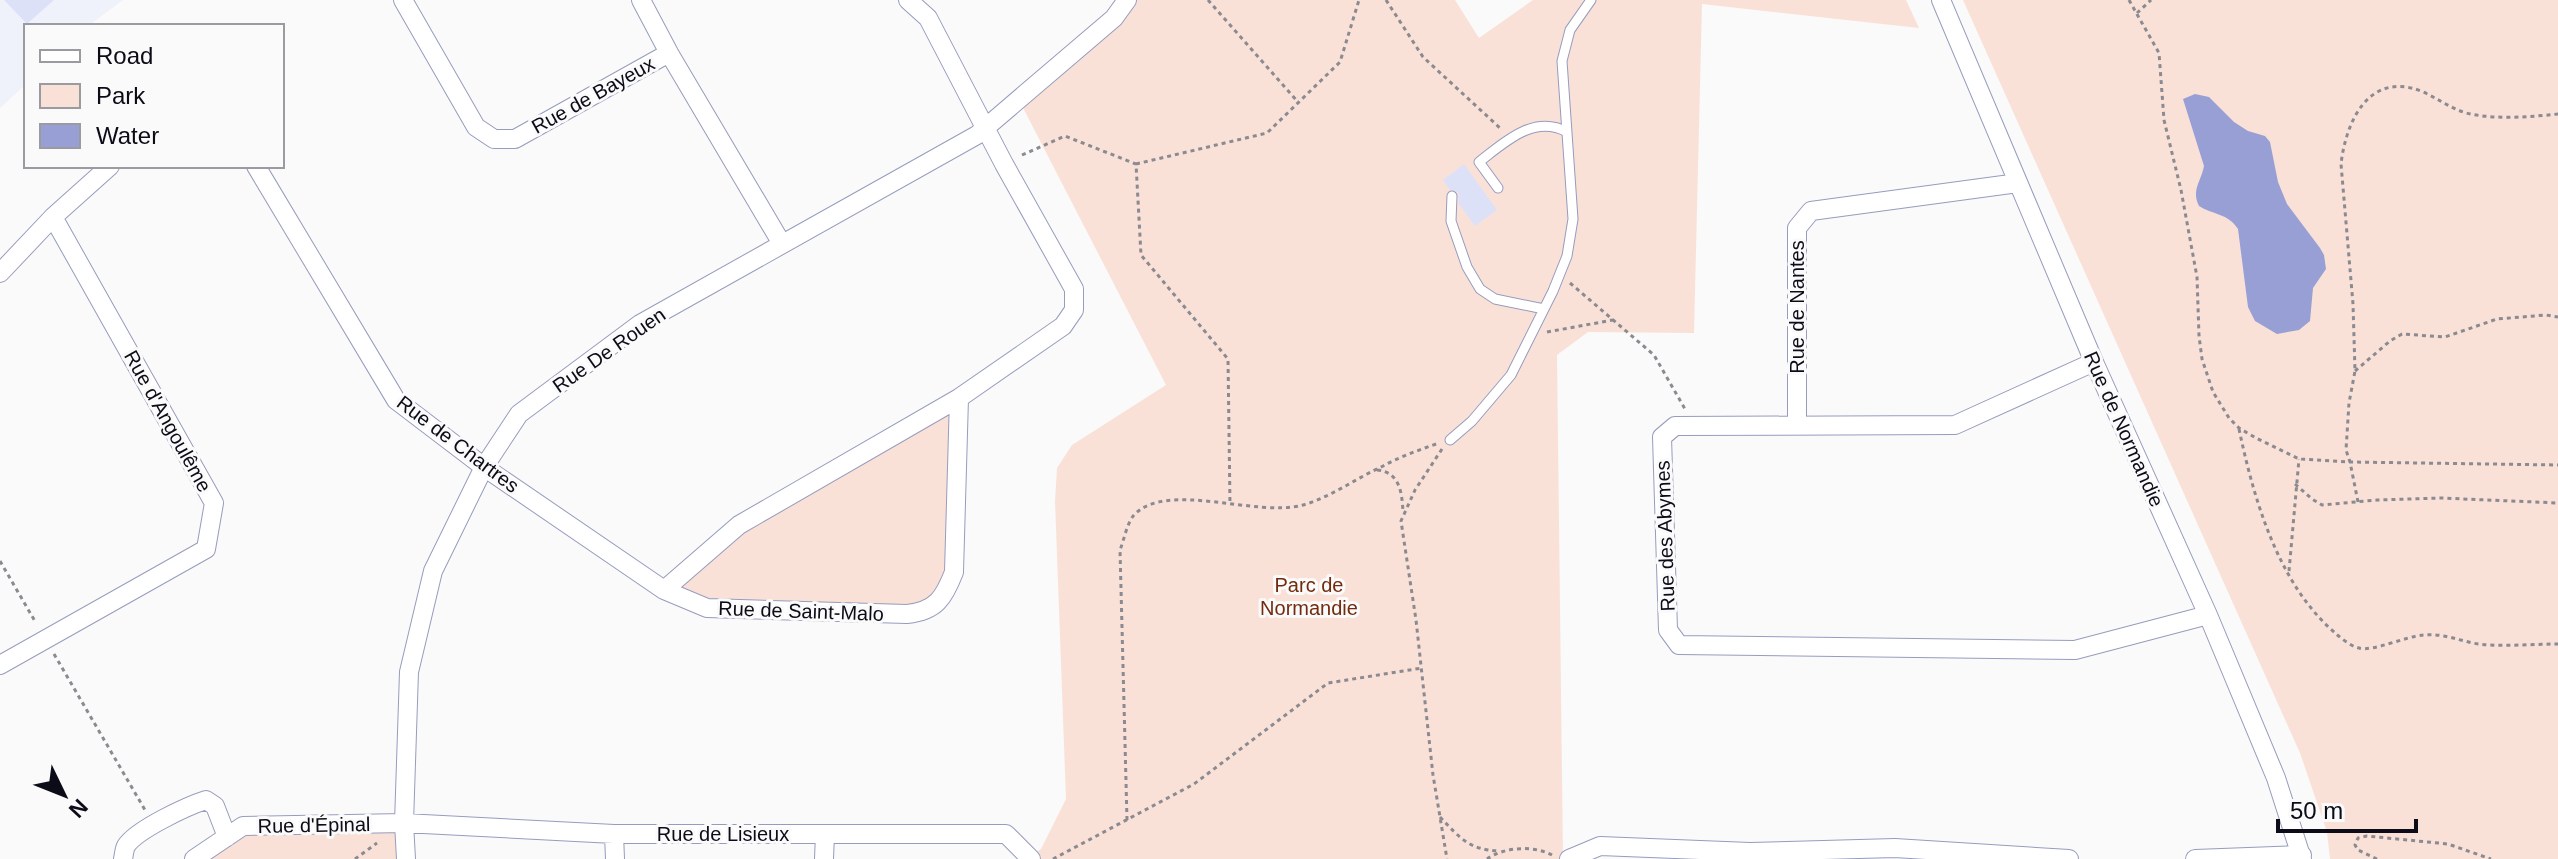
<svg xmlns="http://www.w3.org/2000/svg" width="2558" height="859" font-family="Arial,sans-serif">
	<rect width="100%" height="100%" fill="#fafafa"/>
	<!-- built -->
	<path fill="#f0f2fb" d="M0,0h123l-35,26h-62v58l-26,24z"/>
	<!-- green -->
	<path fill="#fae1d8" d="M1127,0h328l24,38 54,-38h373l13,28 -217,-24 -8,329 -106,-1 -31,23 6,504h-532l-1,-3 11,-7 25,-50 -11,-298 2,-33 15,-23 94,-60 -147,-285z
		M1963,0h595v859h-228l-3,-27 -27,-79z
		M959,398l-5,174 -30,40 -217,-4 -43,-18 75,-65z
		M404,823l4,36h-214l49,-33z"/>
	<!-- water -->
	<path fill="#979fd5" d="M2195,94l14,3 25,25 14,9 17,5 5,6 8,40 9,22 33,44 4,7 2,14 -13,19 -3,33 -11,9 -22,4 -22,-13 -7,-14 -10,-78c-10,-16 -25,-14 -39,-23 -8,-16 2,-24 5,-40l-21,-67z"/>
	<!-- building -->
	<path fill="#dde1f8" d="M4,0h50l-27,24z
		M1464,164l33,46 -22,16 -16,-22 -1,-12 -9,-3 -6,-9z"/>
	<g fill="none" stroke-linecap="round" stroke-linejoin="round">
		<!-- lane casing -->
		<g stroke="#969cbd" stroke-width="11">
			<path id="lane" d="M1498,188l-19,-26c26,-20 55,-48 88,-30
				M1452,196l-1,25 16,46 13,22 15,10 49,10
				M1450,440l22,-19 39,-46 42,-84 14,-35 6,-37 -11,-158 8,-31 21,-30"/>
		</g>
		<!-- street casing -->
		<g stroke="#969cbd" stroke-width="20">
			<path id="street" d="M403,0l73,127 18,12h21l154,-86
				M641,0l28,53 113,191
				M1941,0l153,362 114,253 68,163 26,81
				M256,166l140,234 88,67 180,123 43,18 200,6c29,-3 37,-16 47,-42l5,-174
				M0,273l53,-56 57,-51
				M2094,362l-139,63 -280,1 -13,11 6,193 11,15 396,5 133,-35
				M1797,424v-196l14,-17 207,-28
				M664,590l75,-65 220,-127 104,-72 11,-16v-21l-70,-125 -76,-146 -20,-18
				M0,665l206,-116 8,-46 -161,-286
				M614,834l1,25
				M123,859c1,-4 1,-9 3,-13 10,-16 61,-40 80,-46l9,6 12,31
				M194,859l49,-33 161,-3 210,11h392l25,25
				M406,859l-2,-36 5,-151 24,-101 51,-104 35,-53 121,-90 337,-189 137,-117 13,-18
				M824,859l1,-25
				M1569,859l31,-13 150,6 145,-4 174,11
				M2195,859l107,-4"/>
		</g>
		<!-- path -->
		<path stroke="#8a8a90" stroke-width="3" stroke-dasharray="4 4" stroke-linecap="butt" d="M1208,0l90,102
			M1386,0l37,57 77,71
			M2129,0l30,53 5,67 17,70 16,87 2,59 3,23 11,33 16,26 10,10 17,10 43,21 51,3 208,3
			M2137,13l14,-13
			M1022,155l43,-19 71,28 5,91 87,104 2,145
			M1136,164l131,-31 73,-71 19,-62
			M1570,283l84,72 31,54
			M1547,332l66,-12
			M2355,371l35,-30 12,-7 43,3 52,-18 49,-4 12,2
			M2239,429c15,71 39,154 95,203 7,6 16,14 25,16 14,4 47,-12 65,-13 19,-2 36,6 54,9 26,3 54,0 80,0
			M1442,449l-27,41 -14,31 15,99 17,155 14,84
			M1377,470c23,2 25,23 26,42
			M2295,484l17,15 10,6 55,-5 64,-2 117,5
			M2358,502l-8,-40 -4,-12 3,-47 6,-32 -2,-67 -12,-140c5,-43 28,-93 80,-73 16,7 29,17 45,22 29,7 63,4 92,1
			M0,561l36,62
			M2289,571l10,-112
			M54,654l91,156
			M1440,817c20,21 29,33 60,34
			M1127,820l-7,-270c4,-10 7,-27 14,-35 33,-35 123,3 169,-10 28,-8 52,-26 78,-38 18,-10 38,-17 58,-24
			M355,859l22,-16
			M1053,859l141,-75 134,-101 94,-15
			M1487,859c17,-12 46,-14 65,-4
			M2377,859l-19,-9 -3,-5 3,-7 9,-2 81,8 43,15"/>
		<!-- lane -->
		<use href="#lane" stroke="#fff" stroke-width="9"/>
		<!-- street -->
		<use href="#street" stroke="#fff" stroke-width="18"/>
	</g>
	<g text-anchor="middle" stroke-width="6" stroke-linejoin="round" paint-order="stroke">
		<!-- street labels -->
		<g font-size="20" fill="#0b0c18" stroke="#fafafa">
			<text transform="translate(593 95) rotate(-29)" y="7">Rue de Bayeux</text>
			<text transform="translate(1797 307) rotate(-90)" y="7">Rue de Nantes</text>
			<text transform="translate(609 350) rotate(-35)" y="7">Rue De Rouen</text>
			<text transform="translate(168 421) rotate(61)" y="7">Rue d'Angoulême</text>
			<text transform="translate(2124 429) rotate(66)" y="7">Rue de Normandie</text>
			<text transform="translate(458 444) rotate(37)" y="7">Rue de Chartres</text>
			<text transform="translate(1665 536) rotate(-92)" y="7">Rue des Abymes</text>
			<text transform="translate(801 611) rotate(2)" y="7">Rue de Saint-Malo</text>
			<text transform="translate(314 825) rotate(-1)" y="7">Rue d'Épinal</text>
			<text x="723" y="841">Rue de Lisieux</text>
		</g>
		<!-- park labels -->
		<g font-size="20" fill="#732b0d" stroke="#fafafa">
			<text x="1309" y="592">Parc de<tspan x="1309" dy="23">Normandie</tspan></text>
		</g>
	</g>
	<!-- legend -->
	<rect x="24" y="24" width="260" height="144" fill="#fafafa" stroke="#9a9ba0" stroke-width="2"/>
	<rect x="40" y="50" width="40" height="12" fill="#ffffff" stroke="#9a9ba0" stroke-width="2"/>
	<text x="96" y="64" font-size="24" fill="#0b0c18">Road</text>
	<rect x="40" y="84" width="40" height="24" fill="#fae1d8" stroke="#9a9ba0" stroke-width="2"/>
	<text x="96" y="104" font-size="24" fill="#0b0c18">Park</text>
	<rect x="40" y="124" width="40" height="24" fill="#979fd5" stroke="#9a9ba0" stroke-width="2"/>
	<text x="96" y="144" font-size="24" fill="#0b0c18">Water</text>
	<!-- north arrow -->
	<g transform="translate(64 795) rotate(133)" stroke="#fafafa" stroke-width="6" paint-order="stroke">
	<path d="M0-6L14 30L0 20L-14 30Z" fill="#0b0c18"/>
	<text y="-12" font-size="22" font-weight="bold" text-anchor="middle" fill="#0b0c18">N</text>
	</g>
	<!-- scale -->
	<path d="M2278 819v12h138v-12" fill="none" stroke="#0b0c18" stroke-width="4"/>
	<text x="2290" y="819" font-size="24" fill="#0b0c18" stroke="#fafafa" stroke-width="6" paint-order="stroke">50 m</text>
</svg>
